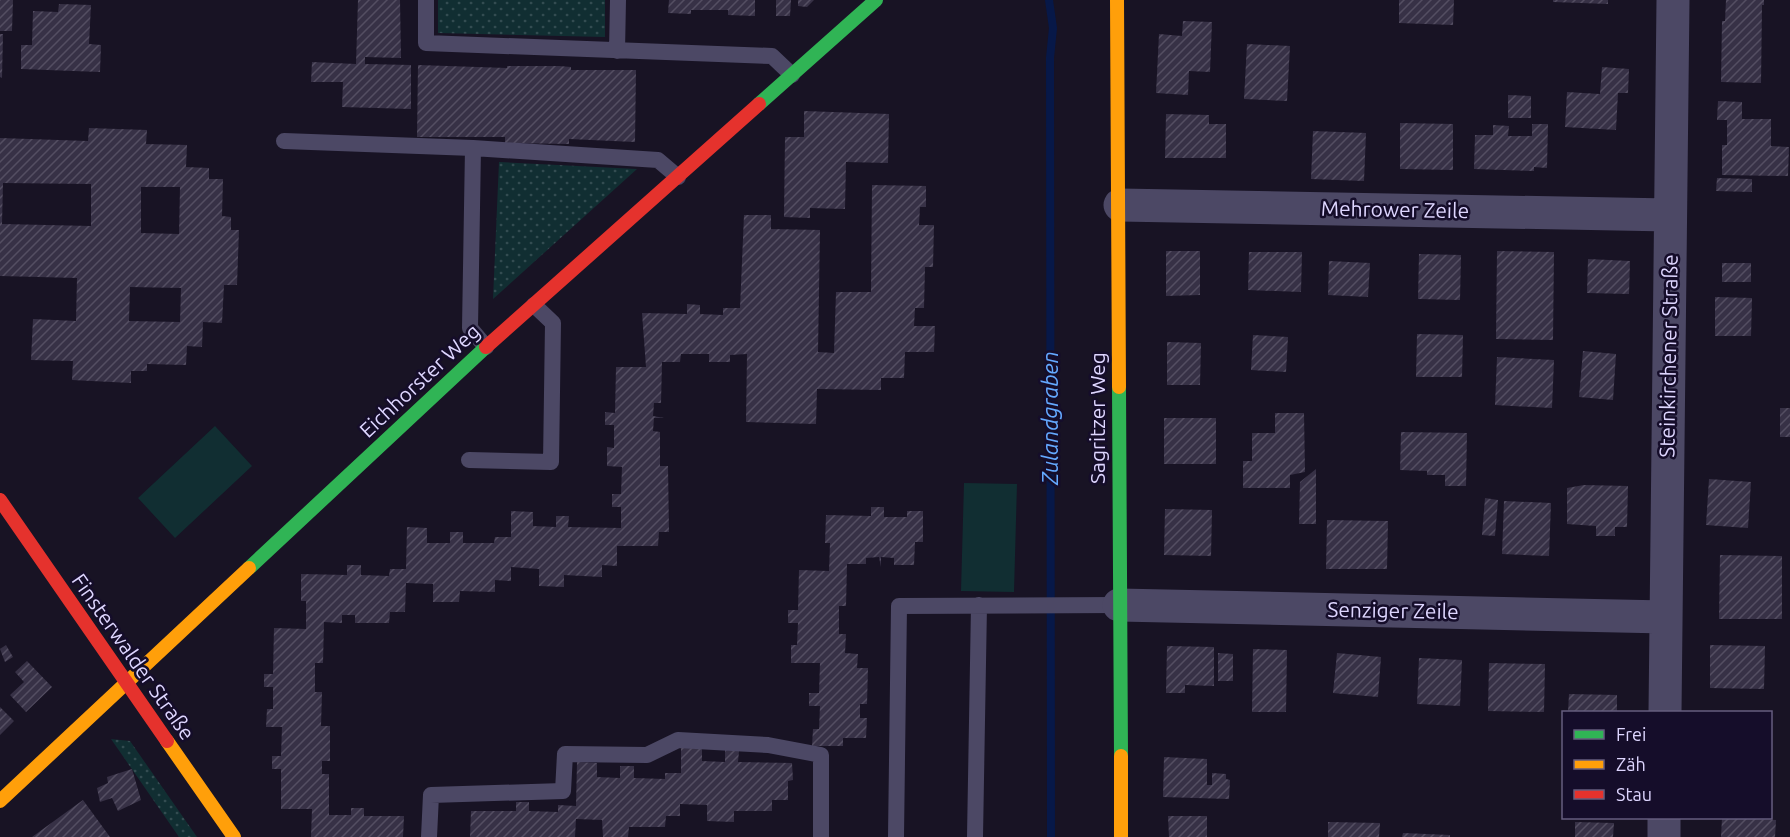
<svg xmlns="http://www.w3.org/2000/svg" width="1790" height="837" font-family="Ubuntu,sans-serif">
	<defs>
		<pattern id="grass-dots" width="8" height="8" patternUnits="userSpaceOnUse" patternTransform="scale(1.5)"><rect width="8" height="8" fill="#112e32"/><path d="M2 2h.1M6 6h.1" fill="none" stroke="#334c51" stroke-width="1.8" stroke-linecap="round"/></pattern>
		<pattern id="building-hatch" width="6" height="6" patternUnits="userSpaceOnUse" patternTransform="scale(1.5)"><rect width="6" height="6" fill="#373146"/><path d="M-1 1l2-2M0 6l6-6M5 7l2-2" fill="none" stroke="#544e62"/></pattern>
	</defs>
	<rect width="100%" height="100%" fill="#181324"/>
	<!-- grass -->
	<path fill="url(#grass-dots)" d="M438,0h167v37l-167,-4z
		M499,162l138,7 -144,130z
		M111,739l19,2 67,96h-18z"/>
	<!-- park -->
	<path fill="#112e32" d="M215,426l37,40 -77,72 -37,-40z
		M964,483l53,1 -3,108 -53,-1z"/>
	<g fill="none" stroke-linecap="round" stroke-linejoin="round">
		<!-- stream -->
		<path stroke="#071848" stroke-width="8" d="M1049,0l4,28 -3,30 1,779"/>
	</g>
	<!-- building -->
	<path fill="url(#building-hatch)" fill-rule="evenodd" d="M0,0h13l-1,31h-12z
		M358,0h42l1,58 -36,-1v7l46,1v44l-69,-2 1,-25h-32l1,-20 44,2z
		M669,0h86v16l-27,-1v-5h-37v4l-23,-1z
		M776,0h15l-1,16h-14z
		M798,0h16l-7,7 -9,-1z
		M1399,0h55l-1,25 -54,-2z
		M1553,0h55v4l-55,-2z
		M1726,0h38v5h-2l-1,78 -40,-1 1,-61h3z
		M59,4l32,1 -2,39 12,1 -1,27 -79,-3v-24h11l1,-34 25,1z
		M1183,21l29,1 -2,50 -21,-1 -1,24 -32,-2 3,-59 23,2z
		M0,34h3l-1,44 -2,-1z
		M1247,44l43,2 -3,55 -43,-2z
		M418,65l89,3v-2h52l12,1v3h65l-1,72 -66,-3v5l-64,-1v-6h-88z
		M1602,67l27,2 -1,24h-10l-2,37 -51,-3 2,-35 33,2z
		M1508,95l23,1v22h-23z
		M1718,101l24,1v17h29v27l18,1 -1,29 -66,-1v-30h5v-25h-10z
		M804,111l85,3 -1,49 -42,-1 -1,47 -35,-1v10l-26,-1 1,-80h19z
		M1166,114l43,1v9h17v34h-61z
		M1400,123l53,1v46l-53,-1z
		M1532,124h16l-1,44 -13,-1v4l-60,-2 1,-34h18v-10l16,1 -1,10h24z
		M89,128l58,2 -1,14 41,1 -1,22 23,1v11h14l-1,37 9,1v13h8l-2,55h-13l-2,38 -19,-1 -1,25 -15,-1 -1,19 -39,-1v7h-16v12l-59,-3 1,-19 -42,-1 2,-41 43,2 1,-43 -77,-2v-138l88,3zM3,183l88,1v42l-89,-2zM141,187h39l-1,47 -38,-1zM130,287l51,1 -1,34 -51,-1z
		M1313,131l53,2 -2,48 -53,-2z
		M1717,178l35,1v13l-36,-1z
		M872,185l54,1v21h-6l-1,18h15l-1,42h-8l-1,41h-9l-1,18h21l-1,26h-29l-1,26h-23v12l-64,-1 -1,35 -70,-2 1,-68 -17,1v7h-21v-8h-28l-1,8h-18l-1,41h-7l-1,13 11,2h-10l-1,13 7,1v34h8l1,66h-10l-1,14h-41v20l-15,-1v12l-38,-2v12l-25,-1v-17l-28,-2v14l-16,-1v12l-35,-1 -1,11h-26v-18l-27,-1 -1,29h-15l-1,11h-34v-8h-13v8l-18,-1 -1,41h-8v29h7l-1,34h9v35h-8v13h7v41h22v-7h13v8h40l-1,21h-92l1,-28h-31v-40h-9v-13h9l1,-29h-16l1,-18h6v-22h-9v-13h9l1,-46 32,1v-28h-5v-27l46,1v-10h14v10l28,1 1,-7h16l1,-42 20,1v15h23v-11h13v11h31l1,-6h16v-26l22,1v14l23,1v-11h13l-1,11 53,1v-21h-9v-13h9l1,-27 -15,-1v-19l7,1v-23h-9v-13l10,1 1,-46h30l-4,-54 45,1v-10l13,1v9l23,1v-7h17l4,-93h27v14l49,1 -2,122 16,1 2,-61h35z
		M1166,251h34v44l-34,1z
		M1497,251l57,1 -1,88 -57,-1z
		M1249,252h53l-1,40 -53,-2z
		M1419,254l42,1 -1,45 -42,-1z
		M1588,259l42,2 -1,33 -42,-1z
		M1329,261l41,2 -2,34 -40,-2z
		M1722,263h29v19h-29z
		M1715,297l37,1 -1,38h-36z
		M1417,334l46,1 -1,42h-46z
		M1253,335l35,2 -2,35 -35,-2z
		M1167,342l34,1 -1,42h-33z
		M1583,351l33,3 -3,46 -34,-3z
		M1497,357l57,3 -2,48 -57,-3z
		M1780,408h10v29h-10z
		M1275,413h29l1,59 -15,3v13h-47v-27h9v-28h23z
		M1164,418h52v46h-52z
		M1401,432l66,1 -1,53h-21v-11h-18v-4l-27,-1z
		M1316,469v55h-17l1,-42z
		M1709,479l42,3 -3,46 -42,-3z
		M1584,485l44,1 -1,41h-12v9h-19v-10l-29,-2v-36z
		M1485,498l13,2 -3,36 -13,-1z
		M1504,501l47,2 -2,53 -47,-2z
		M871,507h13v10h23v-6h16v31h-8l-1,23h-20v-7l-13,-1v10l-2,-10 -13,1v6h-19l-1,42h-7v28h7l-1,19 13,1 -1,14h11l-1,36h-7v14h7l-1,20h-23v8h-31l1,-17h6l1,-23h-11v-13h10l1,-30h-29v-18h6l1,-22h-10v-13h10l1,-40 30,1 1,-28h-5l1,-28 45,1z
		M1165,509l47,1 -1,46 -47,-1z
		M1327,520l61,1 -1,48h-61z
		M1720,555l62,1v63h-63z
		M6,645l7,12 -8,5 -5,-13z
		M1710,645l55,1 -1,43 -54,-1z
		M1167,646l47,1v39l-29,-1v8h-19z
		M1253,649l34,1 -1,62h-34z
		M1218,653l15,1v27h-15z
		M1337,653l44,4 -3,40 -45,-4z
		M1419,658l43,2 -2,46 -43,-2z
		M27,661l25,26 -26,25 -16,-17 14,-13 -9,-10z
		M1489,663l56,1 -1,48 -56,-1z
		M1569,694l48,1v17h-49z
		M0,707l14,14 -14,14z
		M681,747h21v14l23,1v-12l14,1 -1,11 54,1 1,17 -5,1v19h-16v11h-38v11l-27,-1v-16l-27,-1v12h-14l-1,11h-36l-1,10h-25l-1,-17 -26,-1 -1,18h-105l1,-26h45v-9h13v9l29,1v-7l18,1 1,-44 20,1v14l23,1v-12h14v12l31,1v-6h16z
		M1164,757l43,2v26h5v-12l14,1v5l4,1 -1,19 -66,-2z
		M132,769l9,31 -23,11 -6,-13 -12,4 -3,-14 11,-5 -1,-6z
		M83,800l27,37h-78z
		M1168,816h39v21h-38z
		M1722,818l54,2 -1,17h-54z
		M1328,822l52,1 -1,14h-51z
		M1575,822l39,1 -1,14h-38z
		M1403,833l47,2v2h-48z"/>
	<g fill="none" stroke-linecap="round" stroke-linejoin="round">
		<!-- lane -->
		<path stroke="#4c4865" stroke-width="16" d="M426,0v43l346,13 20,19
			M617,51l1,-51
			M284,141l189,7 185,12 20,17
			M473,148l-3,180 16,19
			M469,460l82,2 2,-139 -19,-18
			M429,837l2,-42 132,-4 2,-37 82,1 31,-15 90,5 53,10v82
			M896,837l3,-231 220,-1
			M975,837l4,-232"/>
		<!-- street -->
		<path stroke="#4c4865" stroke-width="33" d="M1120,205l550,10
			M1119,605l547,12
			M1665,712l8,-712
			M1664,837v-19"/>
		<!-- fast -->
		<path stroke="#30b455" stroke-width="14" d="M759,104l117,-104
			M1119,387l2,369
			M249,568l237,-221"/>
		<!-- slow -->
		<path stroke="#ff9f0a" stroke-width="14" d="M1117,0l2,387
			M167,741l67,96
			M1121,756v81
			M0,801l249,-233"/>
		<!-- jam -->
		<path stroke="#e5322d" stroke-width="14" d="M486,347l273,-243
			M0,500l167,241"/>
	</g>
	<g text-anchor="middle" stroke-width="5" stroke-linejoin="round" paint-order="stroke">
		<!-- street labels -->
		<g font-size="21" fill="#ded6ff" stroke="#150d2a">
			<text transform="translate(1395 210) rotate(1)" y="7">Mehrower Zeile</text>
			<text transform="translate(1669 356) rotate(-89)" y="7">Steinkirchener Straße</text>
			<text transform="translate(420 381) rotate(-43)" y="7">Eichhorster Weg</text>
			<text transform="translate(1098 418) rotate(-90)" y="7">Sagritzer Weg</text>
			<text transform="translate(1393 611) rotate(1)" y="7">Senziger Zeile</text>
			<text transform="translate(133 657) rotate(55)" y="7">Finsterwalder Straße</text>
		</g>
		<!-- water labels -->
		<g font-size="22" font-style="italic" fill="#64a9ff" stroke="#150d2a">
			<text transform="translate(1050 418) rotate(-90)" y="8">Zulandgraben</text>
		</g>
	</g>
	<!-- legend -->
	<rect x="1562" y="711" width="210" height="108" fill="#150d2a" stroke="#655d7f" stroke-width="1.5"/>
	<rect x="1574" y="730" width="30" height="9" fill="#30b455" stroke="#655d7f" stroke-width="1.5"/>
	<text x="1616" y="741" font-size="18" fill="#ded6ff">Frei</text>
	<rect x="1574" y="760" width="30" height="9" fill="#ff9f0a" stroke="#655d7f" stroke-width="1.5"/>
	<text x="1616" y="771" font-size="18" fill="#ded6ff">Zäh</text>
	<rect x="1574" y="790" width="30" height="9" fill="#e5322d" stroke="#655d7f" stroke-width="1.5"/>
	<text x="1616" y="801" font-size="18" fill="#ded6ff">Stau</text>
</svg>
